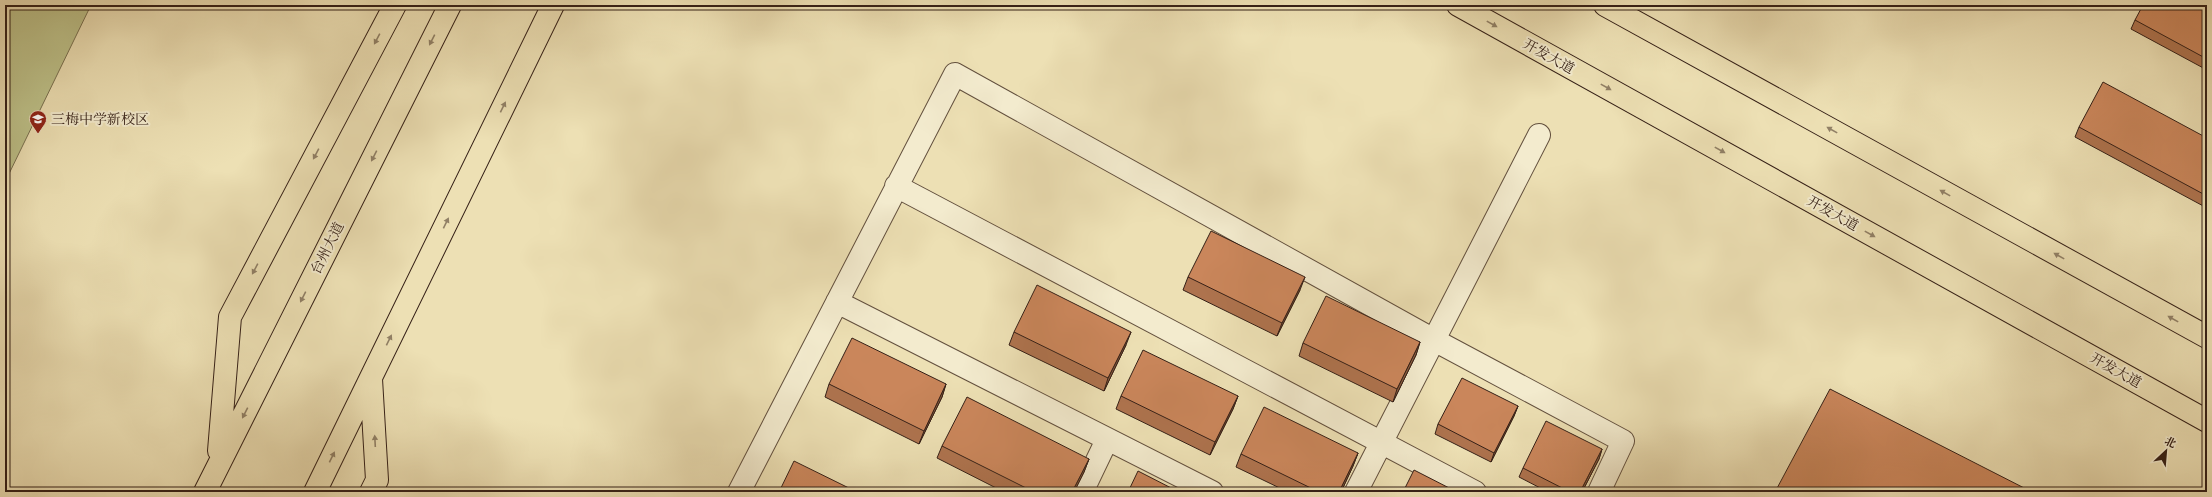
<svg xmlns="http://www.w3.org/2000/svg" width="2212" height="497" font-family="'IM FELL Great Primer','Noto Serif SC',serif">
	<rect width="100%" height="100%" fill="#ede0b4"/>
	<filter id="stains"><feTurbulence type="fractalNoise" baseFrequency=".005" numOctaves="4"/><feColorMatrix values="0 0 0 0 .2 0 0 0 0 .09 0 0 0 0 .02 0 0 0 .5 -.17"/></filter>
	<radialGradient id="worn" r=".72"><stop offset=".6" stop-color="#630" stop-opacity="0"/><stop offset="1" stop-color="#630" stop-opacity=".3"/></radialGradient>
	<!-- green -->
	<path fill="#bdc189" stroke="#797050" d="M5,5h86l-86,177z"/>
	<g fill="none" stroke-linecap="round" stroke-linejoin="round">
		<!-- minor casing -->
		<g stroke="#63503e" stroke-width="24">
			<path id="minor" d="M896,186l579,306
				M837,302l375,190
				M739,492l216,-418 479,266 189,101 -24,51
				M1082,492l22,-46
				M1356,492l183,-357"/>
		</g>
		<!-- major casing -->
		<g stroke="#352017" stroke-width="24">
			<path id="major" d="M1458,5l749,416
				M1605,5l602,332
				M219,451l11,-134 165,-312
				M205,492l245,-487
				M315,492l238,-487
				M371,492l6,-12 -6,-101"/>
		</g>
		<!-- minor -->
		<use href="#minor" stroke="#f3ebce" stroke-width="22"/>
		<!-- major -->
		<use href="#major" stroke="#ede0b4" stroke-width="22"/>
	</g>
	<!-- wall -->
	<path fill="#ae734e" stroke="#352017" d="M2207,5v65l-76,-41 4,-9z
		M2079,127l128,11v70l-132,-71z
		M1188,277l112,13 -23,46 -94,-46z
		M1014,332l112,13 -22,46 -95,-46z
		M1420,342l-4,13 -23,47 -94,-46 4,-13z
		M829,384h117l-4,13 -23,47 -94,-47z
		M1121,396h117l-5,13 -23,46 -94,-46z
		M1518,406l-4,10 -23,46 -56,-28 3,-10z
		M942,446l147,13 -5,13 -10,20h-70l-67,-34z
		M1602,449l-3,10 -17,33h-34l-29,-15 4,-9z
		M1358,453l-5,13 -12,26h-53l-52,-25 5,-13z"/>
	<!-- shaded-wall -->
	<path fill="#8d5e40" stroke="#352017" d="M1305,277l-5,13 -23,46 5,-13z
		M1131,332l-5,13 -22,46 4,-13z
		M1420,342l-4,13 -23,47 4,-13z
		M946,384l-4,13 -23,47 5,-13z
		M1238,396l-5,13 -23,46 5,-13z
		M1518,406l-4,10 -23,46 3,-9z
		M1602,449l-3,10 -17,33h-2z
		M1358,453l-5,13 -12,26h-2z
		M1089,459l-5,13 -10,20h-2z"/>
	<!-- building -->
	<path fill="#ca865b" stroke="#352017" d="M2143,5h64v54l-72,-39z
		M2103,82l104,56v58l-128,-69z
		M1211,231l94,46 -23,46 -94,-46z
		M1037,285l94,47 -23,46 -94,-46z
		M1326,296l94,46 -23,47 -94,-46z
		M852,338l94,46 -22,47 -95,-47z
		M1143,350l95,46 -23,46 -94,-46z
		M1462,378l56,28 -24,47 -56,-29z
		M1830,389l202,103h-257z
		M967,397l122,62 -17,33h-38l-92,-46z
		M1264,407l94,46 -19,39h-20l-78,-38z
		M1546,421l56,28 -22,43h-10l-47,-24z
		M794,461l63,31h-78z
		M1414,470l43,22h-54z
		M1138,471l41,21h-51z"/>
	<!-- one-way arrows -->
	<defs><path id="oneway-solid" d="M-6-.8H1V-3.2L6.5 0L1 3.2V.8H-6Z"/></defs>
	<g fill="#918066">
		<use href="#oneway-solid" transform="translate(1492 24) rotate(29)"/>
		<use href="#oneway-solid" transform="translate(377 39) rotate(118)"/>
		<use href="#oneway-solid" transform="translate(432 40) rotate(117)"/>
		<use href="#oneway-solid" transform="translate(1606 87) rotate(29)"/>
		<use href="#oneway-solid" transform="translate(503 107) rotate(-64)"/>
		<use href="#oneway-solid" transform="translate(1832 130) rotate(-151)"/>
		<use href="#oneway-solid" transform="translate(1720 150) rotate(29)"/>
		<use href="#oneway-solid" transform="translate(316 154) rotate(118)"/>
		<use href="#oneway-solid" transform="translate(374 156) rotate(117)"/>
		<use href="#oneway-solid" transform="translate(1945 193) rotate(-151)"/>
		<use href="#oneway-solid" transform="translate(446 223) rotate(-64)"/>
		<use href="#oneway-solid" transform="translate(1870 234) rotate(29)"/>
		<use href="#oneway-solid" transform="translate(2059 256) rotate(-151)"/>
		<use href="#oneway-solid" transform="translate(255 269) rotate(118)"/>
		<use href="#oneway-solid" transform="translate(303 297) rotate(117)"/>
		<use href="#oneway-solid" transform="translate(2173 319) rotate(-151)"/>
		<use href="#oneway-solid" transform="translate(389 340) rotate(-64)"/>
		<use href="#oneway-solid" transform="translate(245 413) rotate(117)"/>
		<use href="#oneway-solid" transform="translate(375 441) rotate(-93)"/>
		<use href="#oneway-solid" transform="translate(332 457) rotate(-64)"/>
	</g>
	<!-- icons -->
	<defs>
		<g id="school-pin" transform="scale(0.9)"><path d="M0 17L-7.5 6A9.5 9.5 0 1 1 7.5 6Z" fill="#8f2418" stroke="#f3ebce"/><path d="M0-5L7-2L0 1L-7-2ZM-4 1L0 2.5L4 1V4Q0 6-4 4Z" fill="#fff"/></g>
	</defs>
	<g fill-rule="evenodd">
		<use href="#school-pin" x="38" y="119"/>
	</g>
	<g text-anchor="middle" stroke-width="4" stroke-linejoin="round" paint-order="stroke">
		<!-- street labels -->
		<g font-size="14" fill="#352017" stroke="#f3ebce">
			<text transform="translate(1549 56) rotate(29)" y="5">开发大道</text>
			<text transform="translate(1833 213) rotate(29)" y="5">开发大道</text>
			<text transform="translate(327 248) rotate(-63)" y="5">台州大道</text>
			<text transform="translate(2116 370) rotate(29)" y="5">开发大道</text>
		</g>
		<!-- poi labels -->
		<g font-size="14" fill="#352017" stroke="#f3ebce" text-anchor="start">
			<text x="51" y="124">三梅中学新校区</text>
		</g>
	</g>
	<!-- margin -->
	<rect width="2212" height="497" fill="none" stroke="#ede0b4" stroke-width="20"/>
	<rect x="6" y="6" width="2200" height="485" fill="none" stroke="#352017" stroke-width="2"/>
	<rect x="10" y="10" width="2192" height="477" fill="none" stroke="#352017"/>
	<!-- north arrow -->
	<g transform="translate(2166 451) rotate(26)" stroke="#f3ebce" stroke-width="3" paint-order="stroke">
	<path d="M0-3L7 15L0 10L-7 15Z" fill="#352017"/>
	<text y="-6" font-size="11" font-weight="bold" text-anchor="middle" fill="#352017">北</text>
	</g>
	<rect width="100%" height="100%" filter="url(#stains)"/>
	<rect width="100%" height="100%" fill="url(#worn)"/>
</svg>
